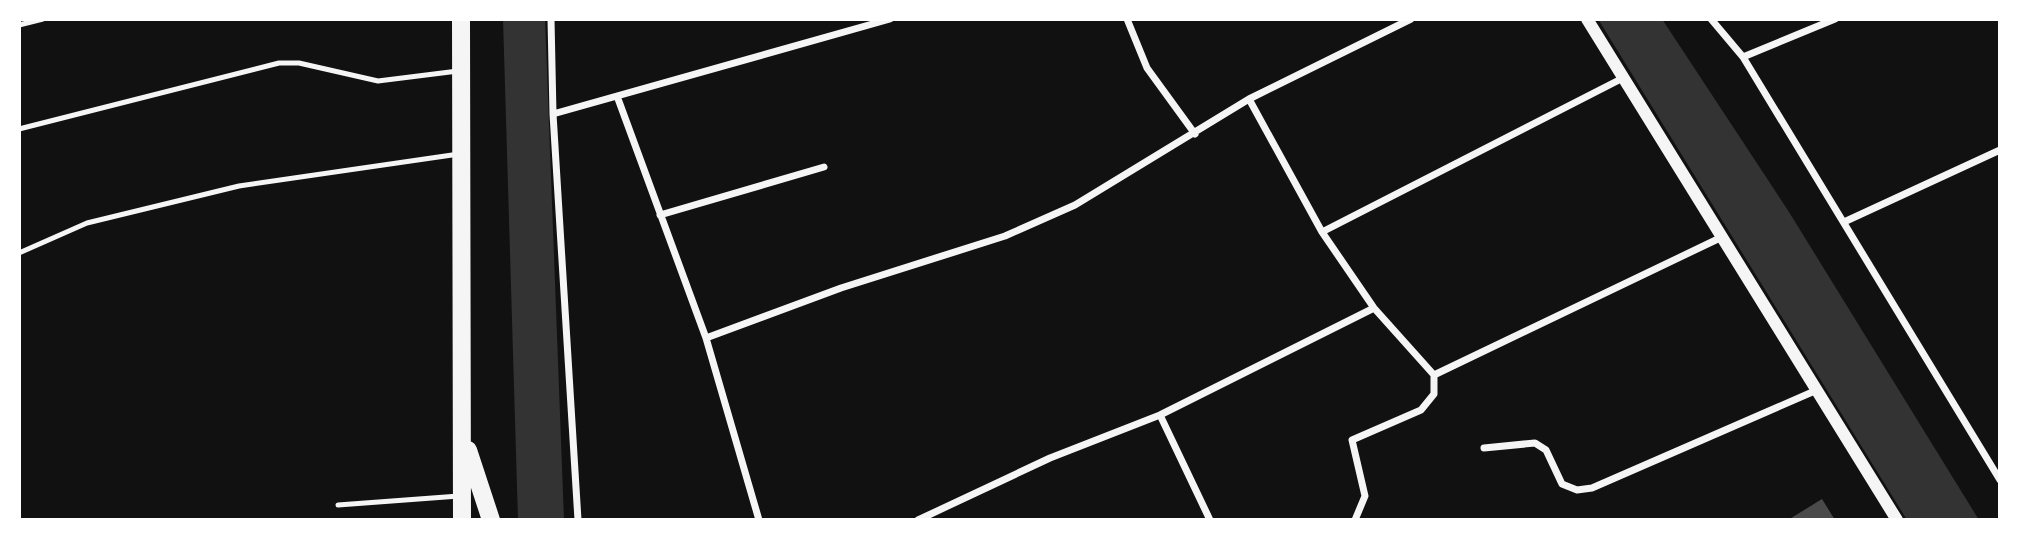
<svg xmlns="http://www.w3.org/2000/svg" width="2019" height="539" font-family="'Asap Condensed',sans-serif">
	<rect width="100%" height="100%" fill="#111"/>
	<!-- water -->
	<path fill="#333" d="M503,19h42l19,501h-46z
		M1598,19h64l127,193 190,308h-72z"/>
	<!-- building -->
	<path fill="#4a4a4a" d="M1822,499l13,21h-47z"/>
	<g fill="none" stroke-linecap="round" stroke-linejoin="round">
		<!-- service -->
		<path stroke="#f5f5f5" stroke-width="5" d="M19,25l24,-6
			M19,129l260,-66h20l79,18 80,-10
			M19,253l68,-30 152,-37 220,-32
			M338,505l121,-9"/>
		<!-- minor -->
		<path stroke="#f5f5f5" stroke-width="7" d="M551,19l2,95 25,406
			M1127,19l20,49 48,66
			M1411,19l-162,80 73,133 52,76 60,67 286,-137
			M1711,19l32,38 257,423
			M1743,57l92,-38
			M617,96l89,242 53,182
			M553,114l337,-95
			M660,215l164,-48
			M1844,222l156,-72
			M1322,232l301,-154
			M706,338l135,-50 164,-52 70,-31 174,-106
			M1160,415l50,105
			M1484,448l51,-5 11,7 16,34 15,6 15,-2 225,-98
			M918,520l132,-62 110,-43 214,-107
			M1355,520l10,-24 -13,-56 69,-30 13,-16v-19"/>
		<!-- tertiary -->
		<path stroke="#f5f5f5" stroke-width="12" d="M1587,19l310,501"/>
		<!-- primary -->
		<path stroke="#f5f5f5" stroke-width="18" d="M461,19l1,501
			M468,450l23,70"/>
	</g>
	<!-- border -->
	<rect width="2019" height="539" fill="none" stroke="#ffffff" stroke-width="42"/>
</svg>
